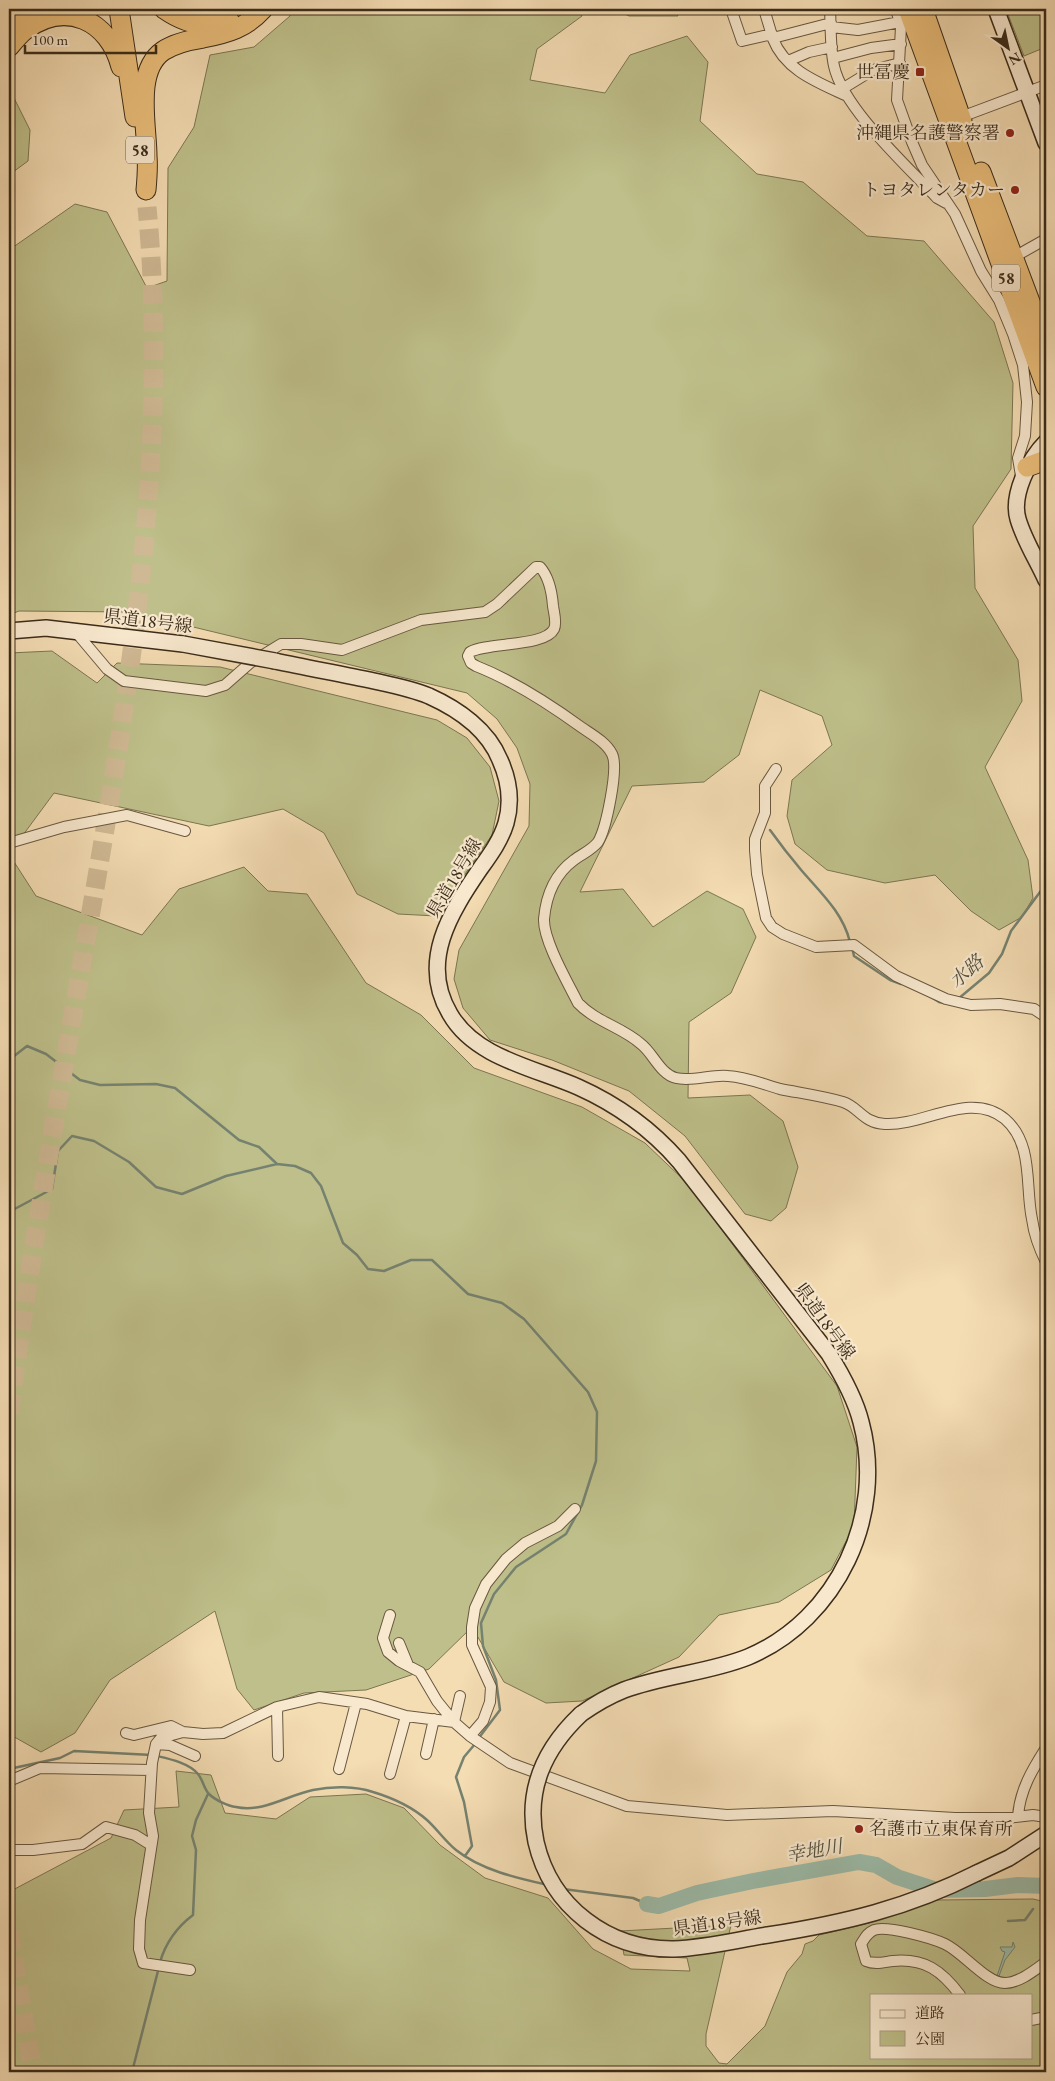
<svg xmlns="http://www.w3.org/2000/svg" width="1055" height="2081" font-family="'EB Garamond','Noto Serif JP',serif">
	<rect width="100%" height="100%" fill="#f4dcb3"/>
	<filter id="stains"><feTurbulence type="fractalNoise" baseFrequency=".004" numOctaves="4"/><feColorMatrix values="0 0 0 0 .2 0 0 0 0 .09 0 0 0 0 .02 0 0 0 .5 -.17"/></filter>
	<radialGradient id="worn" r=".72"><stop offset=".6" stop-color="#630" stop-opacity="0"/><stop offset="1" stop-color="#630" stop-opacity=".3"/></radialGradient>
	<!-- green -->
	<path fill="#bebf8a" stroke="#7c7652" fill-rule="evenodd" d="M291,9h288l3,7 -45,33 -7,31 75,13 25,-38 57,-19 21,26 -8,59 57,53 46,8 64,54 57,5 70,81 19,61 -2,86 -38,57 2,62 43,72 4,41 -37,66 43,93 5,38 -11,19 -23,13 -28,-19 -36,-36 -50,8 -58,-13 -32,-26 -8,-28 5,-36 40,-35 -10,-29 -62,-26 -21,65 -35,27 -72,4 -52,106 43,-3 30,38 54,-36 36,18 13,28 -25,56 -42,29 -1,76 62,-3 33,26 15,46 -12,41 -15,13 -26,-7 -60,-78 -56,-45 -77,-31 -62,-20 -27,-32 -9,-29 5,-29 70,-124 1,-42 -13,-36 -20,-29 -30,-26 -336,-81 -112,-1 -10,4v-365l66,-46 32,8 40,76 20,-7 1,-113 26,-41 16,-72 44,-8 36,-31z
		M615,9h58l5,7h-49z
		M1006,9h32l8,11v27l-22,9z
		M9,88l21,42 -2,31 -19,14z
		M52,651l45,32 20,-20 103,4 217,53 30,18 23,29 9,34 -7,34 -56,81 -38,-2 -41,-20 -33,-61 -41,-24 -74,17 -155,-33 -45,61 27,42 106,39 37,-46 65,-22 24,24 39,3 59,89 55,32 53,53 108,39 63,36 43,41 149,202 20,61 -3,79 -23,44 -52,32 -60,13 -40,42 -97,44 -36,2 -42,-21 -32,-55 -43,42 -63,21 -62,3 -50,17 -17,-21 -22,-78 -105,69 -35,53 -34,19 -32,-18v-1081z
		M176,1771l35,4 14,38 51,6 34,-22 56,-3 38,14 36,37 45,33 63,20 45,51 38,20 59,2 -3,-13 -63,-3 -4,-24 111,-6 -25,109v12l13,17 8,1 38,-38 22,-54 15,-18 3,-10 8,-3 6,-6 50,-12 68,-23 96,-1 13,3v170h-1037v-180l102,-54 13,-28 55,-3zM871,1995h160v62h-160z"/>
	<!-- water -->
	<path fill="#9cbcaa" stroke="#758270" d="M1013,1942l2,5 -10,13 -6,16h-2l8,-24 -3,-1 -2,-4h12z"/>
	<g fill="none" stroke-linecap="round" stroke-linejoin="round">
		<!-- stream -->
		<path stroke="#758270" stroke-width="2.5" d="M770,830c10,14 21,28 32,41 19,22 41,42 48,71
			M852,947l2,9 36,24 11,4
			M931,997l8,5 5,1
			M958,999l31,-26 13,-19 9,-23 32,-43 3,-17 -4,-84 4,-16
			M9,1060l18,-14 19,8 34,26 20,5 56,-1 19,4 64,52 20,7 18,17 18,2 16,7 10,13 22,57 14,12 11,14 16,2 27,-11h21l36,34 34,9 22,16 64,73 9,20 -1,49 -14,44 -16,29 -50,33 -22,27 -13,29 2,23 13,34 4,30 -22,29
			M9,1212l43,-23 6,-38 14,-15 22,5 35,21 27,25 26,7 44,-18 51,-12
			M157,1756c13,3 32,7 41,18 5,6 6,15 11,20 6,6 19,12 27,13 27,6 52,-12 77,-17 19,-4 42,-4 60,2 20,6 38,14 54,28 10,9 18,21 29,30 25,20 61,28 92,35
			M9,1769l51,-11 14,-7 78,4
			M465,1856l7,-10 -8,-44 -8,-25 8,-20 11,-13
			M563,1889l70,9 14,6
			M1008,1921l17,-1 8,-11
			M160,1962c6,-20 17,-35 33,-47l3,-65 -4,-14 4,-16 12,-26
			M132,2072l27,-105"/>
		<!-- river -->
		<path stroke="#9cbcaa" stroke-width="16" d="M647,1904l12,2 38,-13 56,-12 106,-19 17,3 21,12 40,13 48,-1 33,-4 28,1"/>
		<!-- highway-tunnel -->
		<path stroke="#cfb994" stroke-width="19" stroke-dasharray="19 9" stroke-linecap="butt" d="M9,1413c24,-174 55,-346 85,-519 39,-227 75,-457 53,-687
			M9,1931l24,141"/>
		<!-- street casing -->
		<g stroke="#685840" stroke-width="12">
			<path id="street" d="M731,9l11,32 30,-7
				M764,9c3,10 6,20 9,30 12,31 44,43 72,56
				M830,9c1,18 0,39 4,57 9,42 73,100 103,132l9,5
				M896,9l5,18 -4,73 15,42 10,23 33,49 26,57 18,29 14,34 10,31 4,37 -2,34 -7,22 3,18
				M831,27l27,3 42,-8
				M773,38l58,-15
				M833,58l38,-10 30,-4
				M788,61l21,-9 23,-5
				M842,89l31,-19 27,-7
				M961,117l85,-32
				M1014,257l32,-18
				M75,631l32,38 17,12 82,10 19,-6 25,-22 31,-19h20l41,6 79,-30 64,-8 12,-8 39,-37h4c9,10 12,26 13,39 1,7 4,17 1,23 -9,18 -66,13 -84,23l-2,4 3,7 5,3c38,15 72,37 105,61 10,7 25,15 31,27 7,14 -6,75 -14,88 -6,8 -16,12 -24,18 -19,14 -28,36 -30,59 -1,21 24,64 34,84 18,19 44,24 63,41 12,9 19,30 35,34 16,4 36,-4 52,-2 18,1 35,8 52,13 20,4 42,7 63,13 16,5 20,21 42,22 39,2 86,-34 120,-5 29,25 20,68 27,100 2,15 7,29 14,43
				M776,769l-11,17v27l-10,26v11l2,24 9,44 6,9 11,7 33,13 38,-2 42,31 50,23 25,6 29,-1 34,5 12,8
				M9,843l55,-16 63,-12 58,16
				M390,1615l-7,23 5,14 11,9 21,11 17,29 17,21
				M399,1643l9,22
				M277,1707l1,49
				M454,1722l6,-26
				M126,1733l8,2 37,-9 12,6
				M470,1736l13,-15 7,-19 1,-15 -19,-42v-18l3,-19 11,-24 20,-25 19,-16 33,-17 17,-17
				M156,1744l14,1 25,11
				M426,1754l8,-35
				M339,1769l17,-66
				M390,1774l16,-58
				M9,1781l31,-13 111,2
				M1018,1816c2,-26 14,-46 28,-68
				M9,1850h24l49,-6 24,-17 29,8 16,10
				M190,1970l-47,-7 -4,-14 1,-29 13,-84 -4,-23 3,-50 4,-19 5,-6 22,-6 20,2 20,-1 54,-26 42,-10 48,7 39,12 48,6 16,14 40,27 117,43 100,9 106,-4 122,7h52l26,-3 13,2
				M960,1995c-18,-24 -35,-37 -67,-34 -9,1 -18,4 -27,0l-5,-17c4,-6 6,-11 13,-14 12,-5 58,8 71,14 19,9 41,39 60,39 14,0 30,-13 41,-21
				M1031,2020l15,-3"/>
		</g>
		<!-- secondary casing -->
		<g stroke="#3a2c1a" stroke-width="18">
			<path id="secondary" d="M996,9l50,134
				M1046,442c-17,17 -35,53 -28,77 6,21 19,41 28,61
				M9,631l37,-3 137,16
				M275,661c33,7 66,13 99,20 18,4 38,8 55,15 29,13 59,34 71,64 9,20 12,42 6,63 -5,17 -16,32 -26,46 -30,44 -61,93 -30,145 25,44 85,54 128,73 38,17 74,43 101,74l150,193c13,21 26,44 32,68 25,93 -23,197 -113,235 -40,16 -84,18 -124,33 -15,6 -29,14 -43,24
				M977,1873l32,-15 37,-24"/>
		</g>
		<!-- highway casing -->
		<g stroke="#3a2c1a" stroke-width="21">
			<path id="highway" d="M119,9l16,108
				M164,9c20,14 42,20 65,11
				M908,9l138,378
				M923,9l39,112
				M9,30l21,-21
				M9,47c5,-6 10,-12 16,-17 41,-30 84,-10 96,37
				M981,172l65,172
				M146,190c1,-11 2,-23 1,-34 0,-30 -13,-85 16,-105 12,-8 27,-11 40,-13 25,-5 43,-10 60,-29
				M1027,467l19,-7"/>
		</g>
		<!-- street -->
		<use href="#street" stroke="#f8e8ce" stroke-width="10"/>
		<!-- secondary -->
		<use href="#secondary" stroke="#f8e8ce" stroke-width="15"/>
		<!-- highway -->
		<use href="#highway" stroke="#eabe7a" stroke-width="19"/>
		<!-- secondary-bridge casing -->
		<g stroke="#3a2c1a" stroke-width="18" stroke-linecap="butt">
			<path id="secondary-bridge" d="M183,644l92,17
				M581,1714c-37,35 -56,76 -45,128 15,65 72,108 138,107 31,-1 63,-9 94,-14 76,-12 140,-27 209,-62"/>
		</g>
		<!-- secondary-bridge -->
		<use href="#secondary-bridge" stroke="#f8e8ce" stroke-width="15"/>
	</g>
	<!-- markers -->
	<g fill="#8f2418" stroke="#f8e8ce" stroke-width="2">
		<rect x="915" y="67" width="10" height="10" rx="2.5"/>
		<circle cx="1010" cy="133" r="5"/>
		<circle cx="1015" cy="190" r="5"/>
		<circle cx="859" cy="1829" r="5"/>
	</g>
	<g text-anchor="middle" stroke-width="4.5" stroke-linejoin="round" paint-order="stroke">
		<!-- shield labels -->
		<g fill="#f8e8ce" stroke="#736450" stroke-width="1">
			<rect x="126" y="136.5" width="28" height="27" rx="4"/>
			<rect x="992" y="264.5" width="28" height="27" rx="4"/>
		</g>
		<g font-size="16" font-weight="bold" fill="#3a2c1a">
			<text x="140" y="156">58</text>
			<text x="1006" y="284">58</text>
		</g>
		<!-- poi labels -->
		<g font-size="18" fill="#3a2c1a" stroke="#f8e8ce" text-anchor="end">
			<text x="910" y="78">世冨慶</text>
			<text x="1000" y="139">沖縄県名護警察署</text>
			<text x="1005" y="196">トヨタレンタカー</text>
			<text x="869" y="1835" text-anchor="start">名護市立東保育所</text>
		</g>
		<!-- street labels -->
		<g font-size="18" fill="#3a2c1a" stroke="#f8e8ce">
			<text transform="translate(148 621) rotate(7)" y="6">県道18号線</text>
			<text transform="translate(454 878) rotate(-59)" y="6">県道18号線</text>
			<text transform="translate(825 1321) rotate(54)" y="6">県道18号線</text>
			<text transform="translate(717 1923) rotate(-8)" y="6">県道18号線</text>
		</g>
		<!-- water labels -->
		<g font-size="19" font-style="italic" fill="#52503e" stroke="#f8e8ce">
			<text transform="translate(966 971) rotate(-41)" y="7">水路</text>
			<text transform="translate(814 1850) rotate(-10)" y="7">幸地川</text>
		</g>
	</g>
	<!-- margin -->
	<rect width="1055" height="2081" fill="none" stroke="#f4dcb3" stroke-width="30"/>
	<rect x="10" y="10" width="1035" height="2061" fill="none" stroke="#3a2c1a" stroke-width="2.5"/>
	<rect x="15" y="15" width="1025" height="2051" fill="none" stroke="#3a2c1a"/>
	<!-- legend -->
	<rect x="870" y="1994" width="162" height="65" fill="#f8e8ce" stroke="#ac9d86"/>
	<rect x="880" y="2010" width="25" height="8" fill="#f8e8ce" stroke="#ac9d86"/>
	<text x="915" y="2018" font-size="15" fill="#3a2c1a">道路</text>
	<rect x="880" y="2031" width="25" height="15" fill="#bebf8a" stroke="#ac9d86"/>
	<text x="915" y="2044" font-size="15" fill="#3a2c1a">公園</text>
	<!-- north arrow -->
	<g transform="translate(1008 48) rotate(147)" stroke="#f8e8ce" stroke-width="4" paint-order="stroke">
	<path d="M0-4L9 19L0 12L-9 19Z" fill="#3a2c1a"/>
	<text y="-8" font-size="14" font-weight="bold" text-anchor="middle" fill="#3a2c1a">N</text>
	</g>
	<!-- scale -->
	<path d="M25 45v8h131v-8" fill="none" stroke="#3a2c1a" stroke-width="2.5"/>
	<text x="32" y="45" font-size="15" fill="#3a2c1a" stroke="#f8e8ce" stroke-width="4" paint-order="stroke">100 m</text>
	<rect width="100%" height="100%" filter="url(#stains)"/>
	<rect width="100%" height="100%" fill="url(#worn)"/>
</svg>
